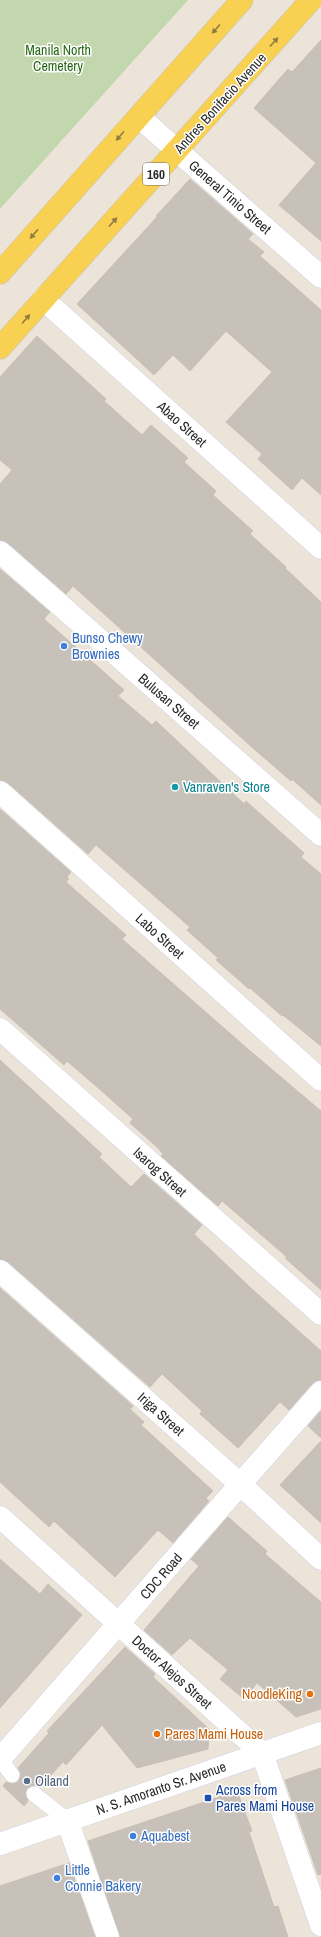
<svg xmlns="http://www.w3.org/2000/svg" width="321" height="1937" font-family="'Archivo Narrow',sans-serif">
	<rect width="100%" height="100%" fill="#ece4d9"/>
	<!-- cemetery -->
	<path fill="#c3d7af" d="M0,0h188l-188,209z"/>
	<!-- building -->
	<path fill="#c7c1b9" stroke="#c7c0b3" d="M321,40v201l-42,-36 37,-42 -62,-55 34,-39 4,3z
		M190,179l63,55 -5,5 16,13 -4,4 61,54v185l-19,-17 -10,12 -34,-31 4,-5 -36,-32 46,-50 -46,-41 -36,40 -17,-16 -19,20 -77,-71 80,-87 -1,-1z
		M37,336l69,63 -2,2 38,34 9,-10 37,33 -4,4 32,29 -3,4 40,36 -3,3 36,33 -1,1 36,34v203l-29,-26 -1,2 -37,-32 -181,-163 -7,8 -58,-51 -8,-3v-56l12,-14 -12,-10v-83z
		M0,569l50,43 -6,7 80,71 -6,6 34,29 4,-4 88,83 2,-3 58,52 -3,4 20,17v172l-38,-31 -1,1 -32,-28 -1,1 -33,-29 2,-2 -31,-28 3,-3 -94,-82 -8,9 -80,-71 -8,-3z
		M0,809l71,63 -4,5 2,2 -3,3 60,53 -4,4 127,111 72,61v179l-36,-32 2,-1 -65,-56 -4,5 -57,-50 2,-2 -5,-6 -28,-25 3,-4 -29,-26 -37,-32 -3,4 -64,-56z
		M0,1060l102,94 -3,3 32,30 13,-13 58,51 -8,9 59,56 68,61v29l-9,4 -23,26 -9,-8 -42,46 -38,-34 2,-3 -40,-37 -12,13 -142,-125 -8,-3z
		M0,1288l133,118 -3,3 14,13 -3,3 72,66 -7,7 3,3 -36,42 -15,-13 -43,47 -61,-56 -5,6 -49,-45z
		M321,1411v27l-13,-12z
		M321,1441v82l-41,-38z
		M228,1517l39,34 -2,3 56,48v107l-25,8 -39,-34 -13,16 -24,-20 8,-9 -38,-32 -18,17 -28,-25 55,-64 -8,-7z
		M0,1559l40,35 8,-10 34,31 -82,93z
		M125,1647l30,27 -2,3 56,52 -1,20 -71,19 -35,-43 -36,40 -3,-3 -23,25 -5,-2 -8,3 -2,5 3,8 -4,5 -21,-20 3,-4 7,2 5,-2 3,-8 -3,-6 31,-35 -2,-2z
		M321,1768v106l-3,1 -33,-95z
		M237,1791l15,40 -3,1 25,75 4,-1 10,31h-168l-32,-96z
		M69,1863l26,74h-95v-51z"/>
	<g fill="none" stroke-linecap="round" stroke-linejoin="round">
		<!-- lane casing -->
		<g stroke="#cfd3e3" stroke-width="16">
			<path id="lane" d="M0,1759l12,16
				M34,1794l33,26"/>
		</g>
		<!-- street casing -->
		<g stroke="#cfd3e3" stroke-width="23">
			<path id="street" d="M139,117l182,160
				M43,299l278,249
				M0,552l321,283
				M0,792l321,288
				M0,1029l321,285
				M0,1271l240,213 81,75
				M0,1517l262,236 59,172
				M67,1820l41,117"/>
		</g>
		<!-- secondary casing -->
		<g stroke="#cfd3e3" stroke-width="23">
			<path id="secondary" d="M0,1759l321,-367
				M0,1844l321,-111"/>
		</g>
		<!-- primary casing -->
		<g stroke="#c7c7c7" stroke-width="23">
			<path id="primary" d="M0,273l242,-273
				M0,348l311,-348"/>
		</g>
		<!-- lane -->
		<use href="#lane" stroke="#fff" stroke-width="15"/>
		<!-- street -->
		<use href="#street" stroke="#fff" stroke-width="22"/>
		<!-- secondary -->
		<use href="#secondary" stroke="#fff" stroke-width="22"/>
		<!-- primary -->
		<use href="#primary" stroke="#f8d052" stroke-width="22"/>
	</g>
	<!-- one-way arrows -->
	<defs><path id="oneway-solid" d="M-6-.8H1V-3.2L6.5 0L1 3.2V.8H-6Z"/></defs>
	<g fill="#907c3e">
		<use href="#oneway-solid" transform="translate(216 29) rotate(131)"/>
		<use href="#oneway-solid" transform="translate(274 42) rotate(-48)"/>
		<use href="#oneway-solid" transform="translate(120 136) rotate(131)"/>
		<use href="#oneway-solid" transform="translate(113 222) rotate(-48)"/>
		<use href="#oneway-solid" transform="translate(34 234) rotate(131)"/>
		<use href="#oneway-solid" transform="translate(26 319) rotate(-49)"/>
	</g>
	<!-- markers -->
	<g fill="#3f7fe0" stroke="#fff" stroke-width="1.5">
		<circle cx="64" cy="646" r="4"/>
		<circle cx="133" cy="1836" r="4"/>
		<circle cx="57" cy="1878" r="4"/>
	</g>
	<circle fill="#0f9aa8" stroke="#fff" stroke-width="1.5" cx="175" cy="787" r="4"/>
	<g fill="#e8710a" stroke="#fff" stroke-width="1.5">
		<circle cx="310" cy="1694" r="4"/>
		<circle cx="157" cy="1734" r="4"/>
	</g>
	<circle fill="#5c6f8a" stroke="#fff" stroke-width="1.5" cx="27" cy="1781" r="4"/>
	<rect fill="#1a4fb4" stroke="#fff" stroke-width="1.5" x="204" y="1794" width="8" height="8" rx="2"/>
	<g text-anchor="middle" stroke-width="3" stroke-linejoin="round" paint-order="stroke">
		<!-- shield labels -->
		<rect fill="#fff" stroke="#696969" stroke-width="1" x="143" y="163" width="26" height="22" rx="3"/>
		<g font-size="13" font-weight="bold" fill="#292929">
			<text x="156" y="179">160</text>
		</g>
		<!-- park labels -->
		<g font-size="14" fill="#276915" stroke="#fff">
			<text x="58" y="55">Manila North<tspan x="58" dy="16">Cemetery</tspan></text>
		</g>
		<!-- street labels -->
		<g font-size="14" fill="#292929" stroke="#fff">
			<text transform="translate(220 103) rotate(-48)" y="5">Andres Bonifacio Avenue</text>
			<text transform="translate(230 197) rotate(41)" y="5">General Tinio Street</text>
			<text transform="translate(182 424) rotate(42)" y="5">Abao Street</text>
			<text transform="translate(169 701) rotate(41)" y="5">Bulusan Street</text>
			<text transform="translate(160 936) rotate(42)" y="5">Labo Street</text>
			<text transform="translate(160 1172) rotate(42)" y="5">Isarog Street</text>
			<text transform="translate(161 1414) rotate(42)" y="5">Iriga Street</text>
			<text transform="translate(161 1576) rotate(-49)" y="5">CDC Road</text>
			<text transform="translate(172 1672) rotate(42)" y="5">Doctor Alejos Street</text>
			<text transform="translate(161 1788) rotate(-19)" y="5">N. S. Amoranto Sr. Avenue</text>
		</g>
		<!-- shop labels -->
		<g font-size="14" fill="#366cbe" stroke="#fff" text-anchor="start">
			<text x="72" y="643">Bunso Chewy<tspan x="72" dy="16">Brownies</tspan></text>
			<text x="141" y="1841">Aquabest</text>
			<text x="65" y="1875">Little<tspan x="65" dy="16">Connie Bakery</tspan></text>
		</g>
		<!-- culture labels -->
		<g font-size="14" fill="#0d838f" stroke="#fff" text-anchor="start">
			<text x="183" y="792">Vanraven's Store</text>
		</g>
		<!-- food labels -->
		<g font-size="14" fill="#c56008" stroke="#fff" text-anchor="end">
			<text x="302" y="1699">NoodleKing</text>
			<text x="165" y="1739" text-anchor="start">Pares Mami House</text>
		</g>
		<!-- service labels -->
		<g font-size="14" fill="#4e5e75" stroke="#fff" text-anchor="start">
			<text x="35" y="1786">Oiland</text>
		</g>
		<!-- transit labels -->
		<g font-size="14" fill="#164399" stroke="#fff" text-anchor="start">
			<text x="216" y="1795">Across from<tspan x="216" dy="16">Pares Mami House</tspan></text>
		</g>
	</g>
</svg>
